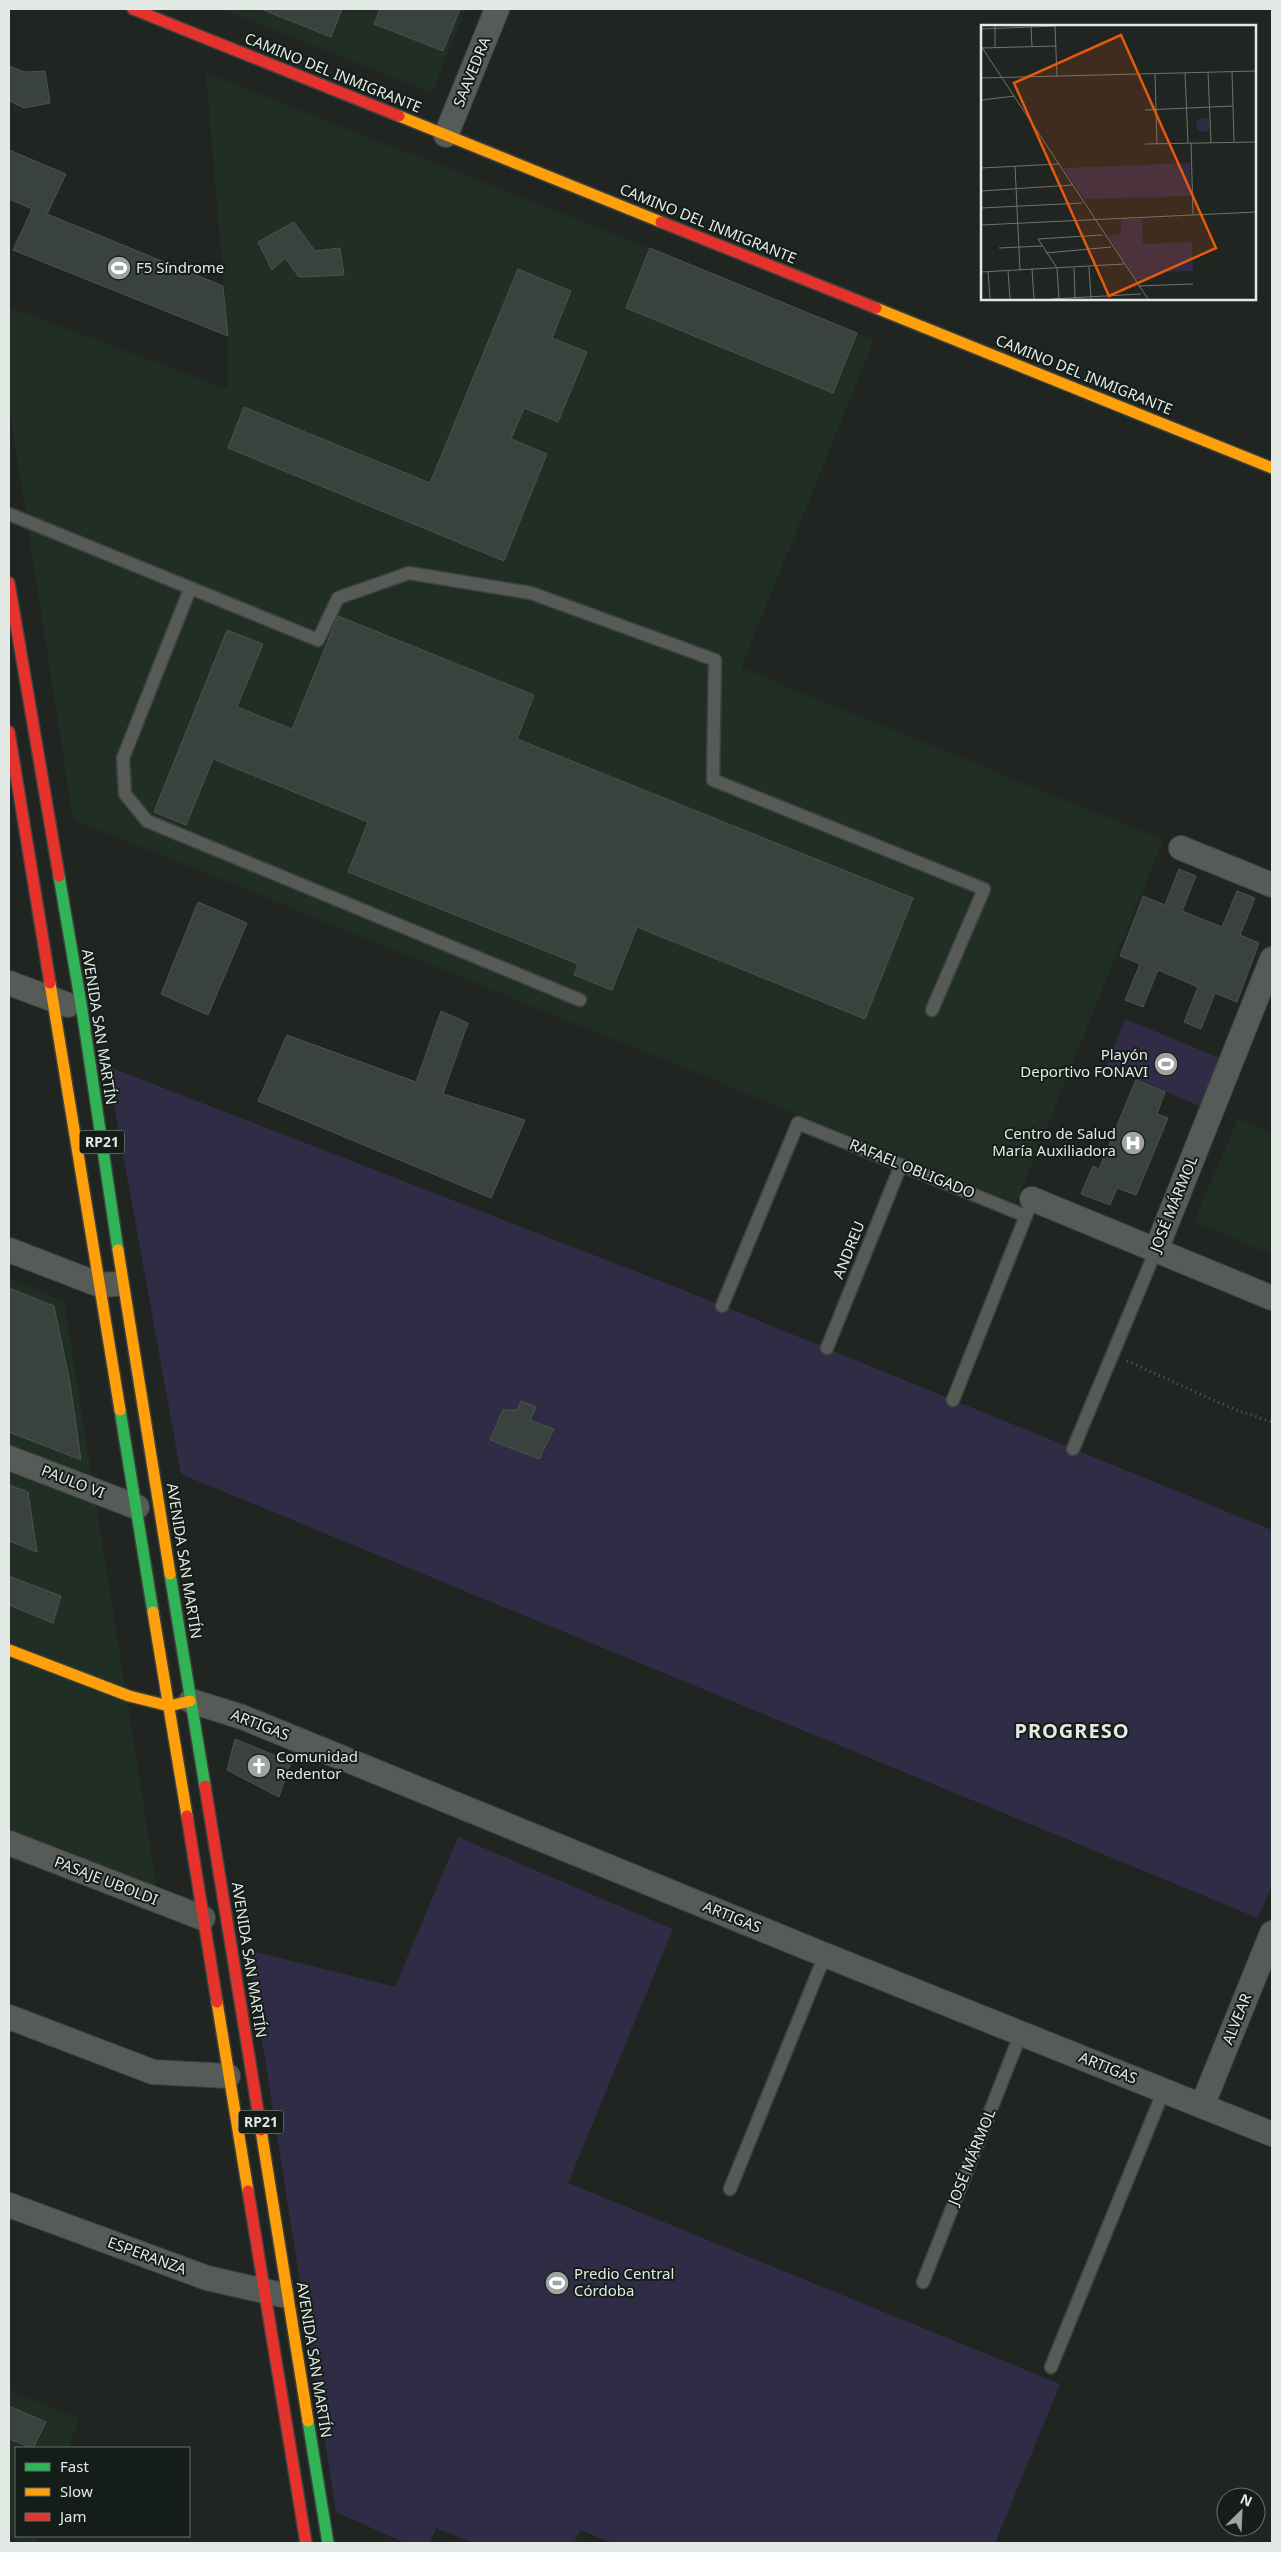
<svg xmlns="http://www.w3.org/2000/svg" width="1281" height="2552" font-family="'Noto Sans',sans-serif">
	<rect width="100%" height="100%" fill="#202522"/>
	<!-- built -->
	<path fill="#202e25" d="M223,9h242l-33,84z
		M206,73l391,154 277,113 -133,328 422,172 -147,363 -943,-384 -64,-413v-99l218,82 1,-53z
		M1238,1119l34,14v122l-78,-34z
		M9,1279l55,22 93,589 -148,-59z
		M9,2390l70,28 -11,30h-52v88h21l-3,7h-10l-15,-7z"/>
	<!-- green -->
	<path fill="#302c45" d="M1125,1019l102,42 -20,48 -101,-42z
		M107,1066l574,223 591,241v355l-14,33 -1077,-444z
		M458,1837l215,92 -105,254 492,201 -65,159h-382l-33,-13 -6,13h-101l-37,-15 -6,15h-25l-69,-31 -88,-562 147,37z"/>
	<!-- building -->
	<path fill="#39423d" stroke="#4e5250" d="M261,9h81l-11,28z
		M380,9h80l-17,42 -69,-27z
		M9,66l15,6 21,-1 5,32 -26,5 -15,-7z
		M9,150l57,24 -19,40 176,72 5,50 -215,-86 19,-41 -23,-10z
		M294,222l21,29 25,-3 4,27 -45,2 -14,-19 -13,12 -14,-28z
		M650,248l207,85 -24,60 -207,-85z
		M518,269l53,22 -19,47 35,14 -29,70 -34,-14 -13,31 36,15 -43,107 -276,-113 16,-41 186,76z
		M338,616l196,79 -17,44 396,159 -48,121 -228,-92 -25,63 -38,-15 4,-11 -230,-92 20,-50 -155,-63 -27,66 -32,-13 73,-182 36,14 -26,63 55,22z
		M1179,869l17,7 -14,35 40,16 15,-36 18,7 -15,37 19,8 -15,40 -7,19 -22,-9 -14,36 -17,-7 14,-35 -40,-17 -15,37 -18,-7 15,-36 -20,-8 16,-41 7,-19 22,9z
		M198,902l49,21 -39,92 -47,-21z
		M441,1011l27,12 -25,71 82,26 -34,78 -233,-97 29,-66 129,47z
		M1136,1080l29,12 -8,22 11,4 -32,77 -19,-7 -7,17 -29,-11 12,-28 6,3z
		M9,1288l45,18 16,77 11,77 -72,-28z
		M521,1401l15,6 -6,13 24,9 -15,30 -49,-19 13,-30h14z
		M9,1485l19,7 9,60 -28,-11z
		M9,1576l52,20 -8,27 -44,-18z
		M235,1739l56,23 -12,35 -52,-27z
		M9,2406l37,16 -13,26 -24,-9z"/>
	<g fill="none" stroke-linecap="round" stroke-linejoin="round">
		<!-- lane casing -->
		<g stroke="#3d423f" stroke-width="15">
			<path id="lane" d="M9,514l309,126 20,-42 71,-25 122,20 184,67 -2,120 271,109 -52,121
				M190,589l-67,169 2,36 22,27 433,179
				M722,1306l76,-183 228,93
				M827,1348l74,-183
				M953,1400l76,-192
				M1073,1449l83,-199
				M730,2189l95,-234
				M923,2282l98,-249
				M1051,2367l113,-277"/>
		</g>
		<!-- street casing -->
		<g stroke="#3d423f" stroke-width="26">
			<path id="street" d="M446,135l51,-126
				M1181,848l91,37
				M9,983l59,22
				M1032,1199l240,99
				M9,1250l91,35 16,-1
				M1156,1250l116,-291
				M9,1458l128,49
				M191,1701l51,16 583,238 447,179
				M9,1843l194,75
				M9,2017l144,55 75,4
				M1202,2106l70,-173
				M9,2205l198,73 75,17"/>
		</g>
		<!-- fast casing -->
		<g stroke="#3d423f" stroke-width="14">
			<path id="fast" d="M59,876l23,134 36,240
				M120,1410l33,202
				M170,1574l35,212
				M308,2421l20,122"/>
		</g>
		<!-- slow casing -->
		<g stroke="#3d423f" stroke-width="14">
			<path id="slow" d="M399,116l262,106
				M876,308l396,160
				M50,983l70,427
				M118,1250l52,324
				M153,1612l34,204
				M9,1650l120,46 40,10 21,-5
				M217,2002l31,189
				M261,2130l47,291"/>
		</g>
		<!-- jam casing -->
		<g stroke="#3d423f" stroke-width="14">
			<path id="jam" d="M133,9l266,107
				M661,222l215,86
				M9,583l50,293
				M9,732l41,251
				M205,1786l56,344
				M187,1816l30,186
				M248,2191l58,352"/>
		</g>
		<!-- path -->
		<path stroke="#5a5d5b" stroke-width="3" stroke-dasharray="1 4" stroke-linecap="butt" d="M1127,1361l104,47 41,14"/>
		<!-- lane -->
		<use href="#lane" stroke="#575b58" stroke-width="12"/>
		<!-- street -->
		<use href="#street" stroke="#575b58" stroke-width="24"/>
		<!-- fast -->
		<use href="#fast" stroke="#30b455" stroke-width="11"/>
		<!-- slow -->
		<use href="#slow" stroke="#ff9f0a" stroke-width="11"/>
		<!-- jam -->
		<use href="#jam" stroke="#e5322d" stroke-width="11"/>
	</g>
	<!-- icons -->
	<defs>
		<g id="stadium-disc" transform="scale(1.25)"><circle r="9.5" fill="#9fa4a1" stroke="#151d18"/><path d="M0-5a6.5 5 0 1 0 0 10a6.5 5 0 1 0 0-10ZM-3.5-1.8h7v3.6h-7Z" fill="#fff"/></g>
		<g id="hospital-disc" transform="scale(1.25)"><circle r="9.5" fill="#9fa4a1" stroke="#151d18"/><path d="M-5-5h3v3.5h4V-5h3V5h-3V1.5h-4V5h-3Z" fill="#fff"/></g>
		<g id="church-disc" transform="scale(1.25)"><circle r="9.5" fill="#9fa4a1" stroke="#151d18"/><path d="M-1.2-6h2.4v3.5h3.3v2.4h-3.3V6h-2.4V-.1h-3.3v-2.4h3.3Z" fill="#fff"/></g>
	</defs>
	<g fill-rule="evenodd">
		<use href="#stadium-disc" x="119" y="268"/>
		<use href="#stadium-disc" x="1166" y="1064"/>
		<use href="#hospital-disc" x="1133" y="1143"/>
		<use href="#church-disc" x="259" y="1766"/>
		<use href="#stadium-disc" x="557" y="2283"/>
	</g>
	<g text-anchor="middle" stroke-width="4" stroke-linejoin="round" paint-order="stroke">
		<!-- shield labels -->
		<g fill="#151d18" stroke="#a5aca8" stroke-width="1">
			<rect x="79.5" y="1130.5" width="45" height="23" rx="4"/>
			<rect x="238.5" y="2110.5" width="45" height="23" rx="4"/>
		</g>
		<g font-size="14" font-weight="bold" fill="#e3e9e5">
			<text x="102" y="1147">RP21</text>
			<text x="261" y="2127">RP21</text>
		</g>
		<!-- street labels -->
		<g font-size="15" fill="#e3e9e5" stroke="#151d18">
			<text transform="translate(472 72) rotate(-68)" y="5">SAAVEDRA</text>
			<text transform="translate(333 73) rotate(22)" y="5">CAMINO DEL INMIGRANTE</text>
			<text transform="translate(708 224) rotate(22)" y="5">CAMINO DEL INMIGRANTE</text>
			<text transform="translate(1084 375) rotate(22)" y="5">CAMINO DEL INMIGRANTE</text>
			<text transform="translate(99 1027) rotate(81)" y="5">AVENIDA SAN MARTÍN</text>
			<text transform="translate(912 1169) rotate(22)" y="5">RAFAEL OBLIGADO</text>
			<text transform="translate(1174 1204) rotate(-68)" y="5">JOSÉ MÁRMOL</text>
			<text transform="translate(849 1250) rotate(-68)" y="5">ANDREU</text>
			<text transform="translate(73 1482) rotate(21)" y="5">PAULO VI</text>
			<text transform="translate(184 1561) rotate(81)" y="5">AVENIDA SAN MARTÍN</text>
			<text transform="translate(260 1725) rotate(21)" y="5">ARTIGAS</text>
			<text transform="translate(106 1881) rotate(21)" y="5">PASAJE UBOLDI</text>
			<text transform="translate(732 1917) rotate(22)" y="5">ARTIGAS</text>
			<text transform="translate(249 1960) rotate(81)" y="5">AVENIDA SAN MARTÍN</text>
			<text transform="translate(1237 2019) rotate(-68)" y="5">ALVEAR</text>
			<text transform="translate(1108 2068) rotate(22)" y="5">ARTIGAS</text>
			<text transform="translate(972 2157) rotate(-68)" y="5">JOSÉ MÁRMOL</text>
			<text transform="translate(147 2256) rotate(20)" y="5">ESPERANZA</text>
			<text transform="translate(314 2360) rotate(81)" y="5">AVENIDA SAN MARTÍN</text>
		</g>
		<!-- poi labels -->
		<g font-size="15" fill="#e3e9e5" stroke="#151d18" text-anchor="start">
			<text x="136" y="273">F5 Síndrome</text>
			<text x="1148" y="1060" text-anchor="end">Playón<tspan x="1148" dy="17">Deportivo FONAVI</tspan></text>
			<text x="1116" y="1139" text-anchor="end">Centro de Salud<tspan x="1116" dy="17">María Auxiliadora</tspan></text>
			<text x="276" y="1762">Comunidad<tspan x="276" dy="17">Redentor</tspan></text>
			<text x="574" y="2279">Predio Central<tspan x="574" dy="17">Córdoba</tspan></text>
		</g>
		<!-- district labels -->
		<g font-size="20" font-weight="bold" letter-spacing="1" fill="#e3e9e5" stroke="#151d18">
			<text x="1072" y="1738">PROGRESO</text>
		</g>
	</g>
	<!-- overview -->
	<g transform="translate(981 25)">
		<rect width="275" height="275" fill="#202522"/>
		<path d="M215 100a7 7 0 1 1 14 0a7 7 0 1 1-14 0ZM209,138l1,33 -107,3 -21,-31zM140,194h21l1,25 49,-2 1,29 -36,1v5l-21,3 -28,-44 13,-2z" fill="#302c45"/>
		<path fill="none" stroke="#6e7370" stroke-width="1" d="M14,1v22M50,1l1,21M74,1l2,51M0,4l74,-3M0,21l167,253M1,23l74,-2M251,46l2,71M227,47l3,71M204,48l3,70M174,49l2,70M0,53l275,-7M0,75l34,-4M164,85l88,-4M210,118l2,71M164,119l111,-2M34,141l5,104M0,143l78,-4M0,166l91,-6M0,183l101,-5M0,200l275,-13M18,223l43,-2M65,228l65,-6M108,242l2,31M93,243l1,30M51,244l2,30M27,245l2,29M7,246l2,28M0,247l143,-8M157,261l55,-2M70,274l90,-5M78,274l-2,-31 -19,-29 65,-4"/>
		<path fill="#e8590c" fill-opacity="0.15" stroke="#e8590c" stroke-width="2.5" d="M140,10l95,213 -107,48 -95,-213z"/>
		<rect width="275" height="275" fill="none" stroke="#e3e9e5" stroke-width="2.5"/>
	</g>
	<!-- border -->
	<rect width="1281" height="2552" fill="none" stroke="#e3e9e5" stroke-width="20"/>
	<!-- legend -->
	<rect x="15" y="2447" width="175" height="90" fill="#151d18" stroke="#676f6a"/>
	<rect x="25" y="2463" width="25" height="8" fill="#30b455" stroke="#676f6a"/>
	<text x="60" y="2472" font-size="15" fill="#e3e9e5">Fast</text>
	<rect x="25" y="2488" width="25" height="8" fill="#ff9f0a" stroke="#676f6a"/>
	<text x="60" y="2497" font-size="15" fill="#e3e9e5">Slow</text>
	<rect x="25" y="2513" width="25" height="8" fill="#e5322d" stroke="#676f6a"/>
	<text x="60" y="2522" font-size="15" fill="#e3e9e5">Jam</text>
	<!-- north arrow -->
	<g transform="translate(1241 2512) rotate(24)"><circle r="24" fill="#151d18" stroke="#676f6a"/>
	<path d="M0-4L9 19L0 12L-9 19Z" fill="#9fa4a1"/>
	<text y="-8" font-size="14" font-weight="bold" text-anchor="middle" fill="#e3e9e5">N</text>
	</g>
</svg>
